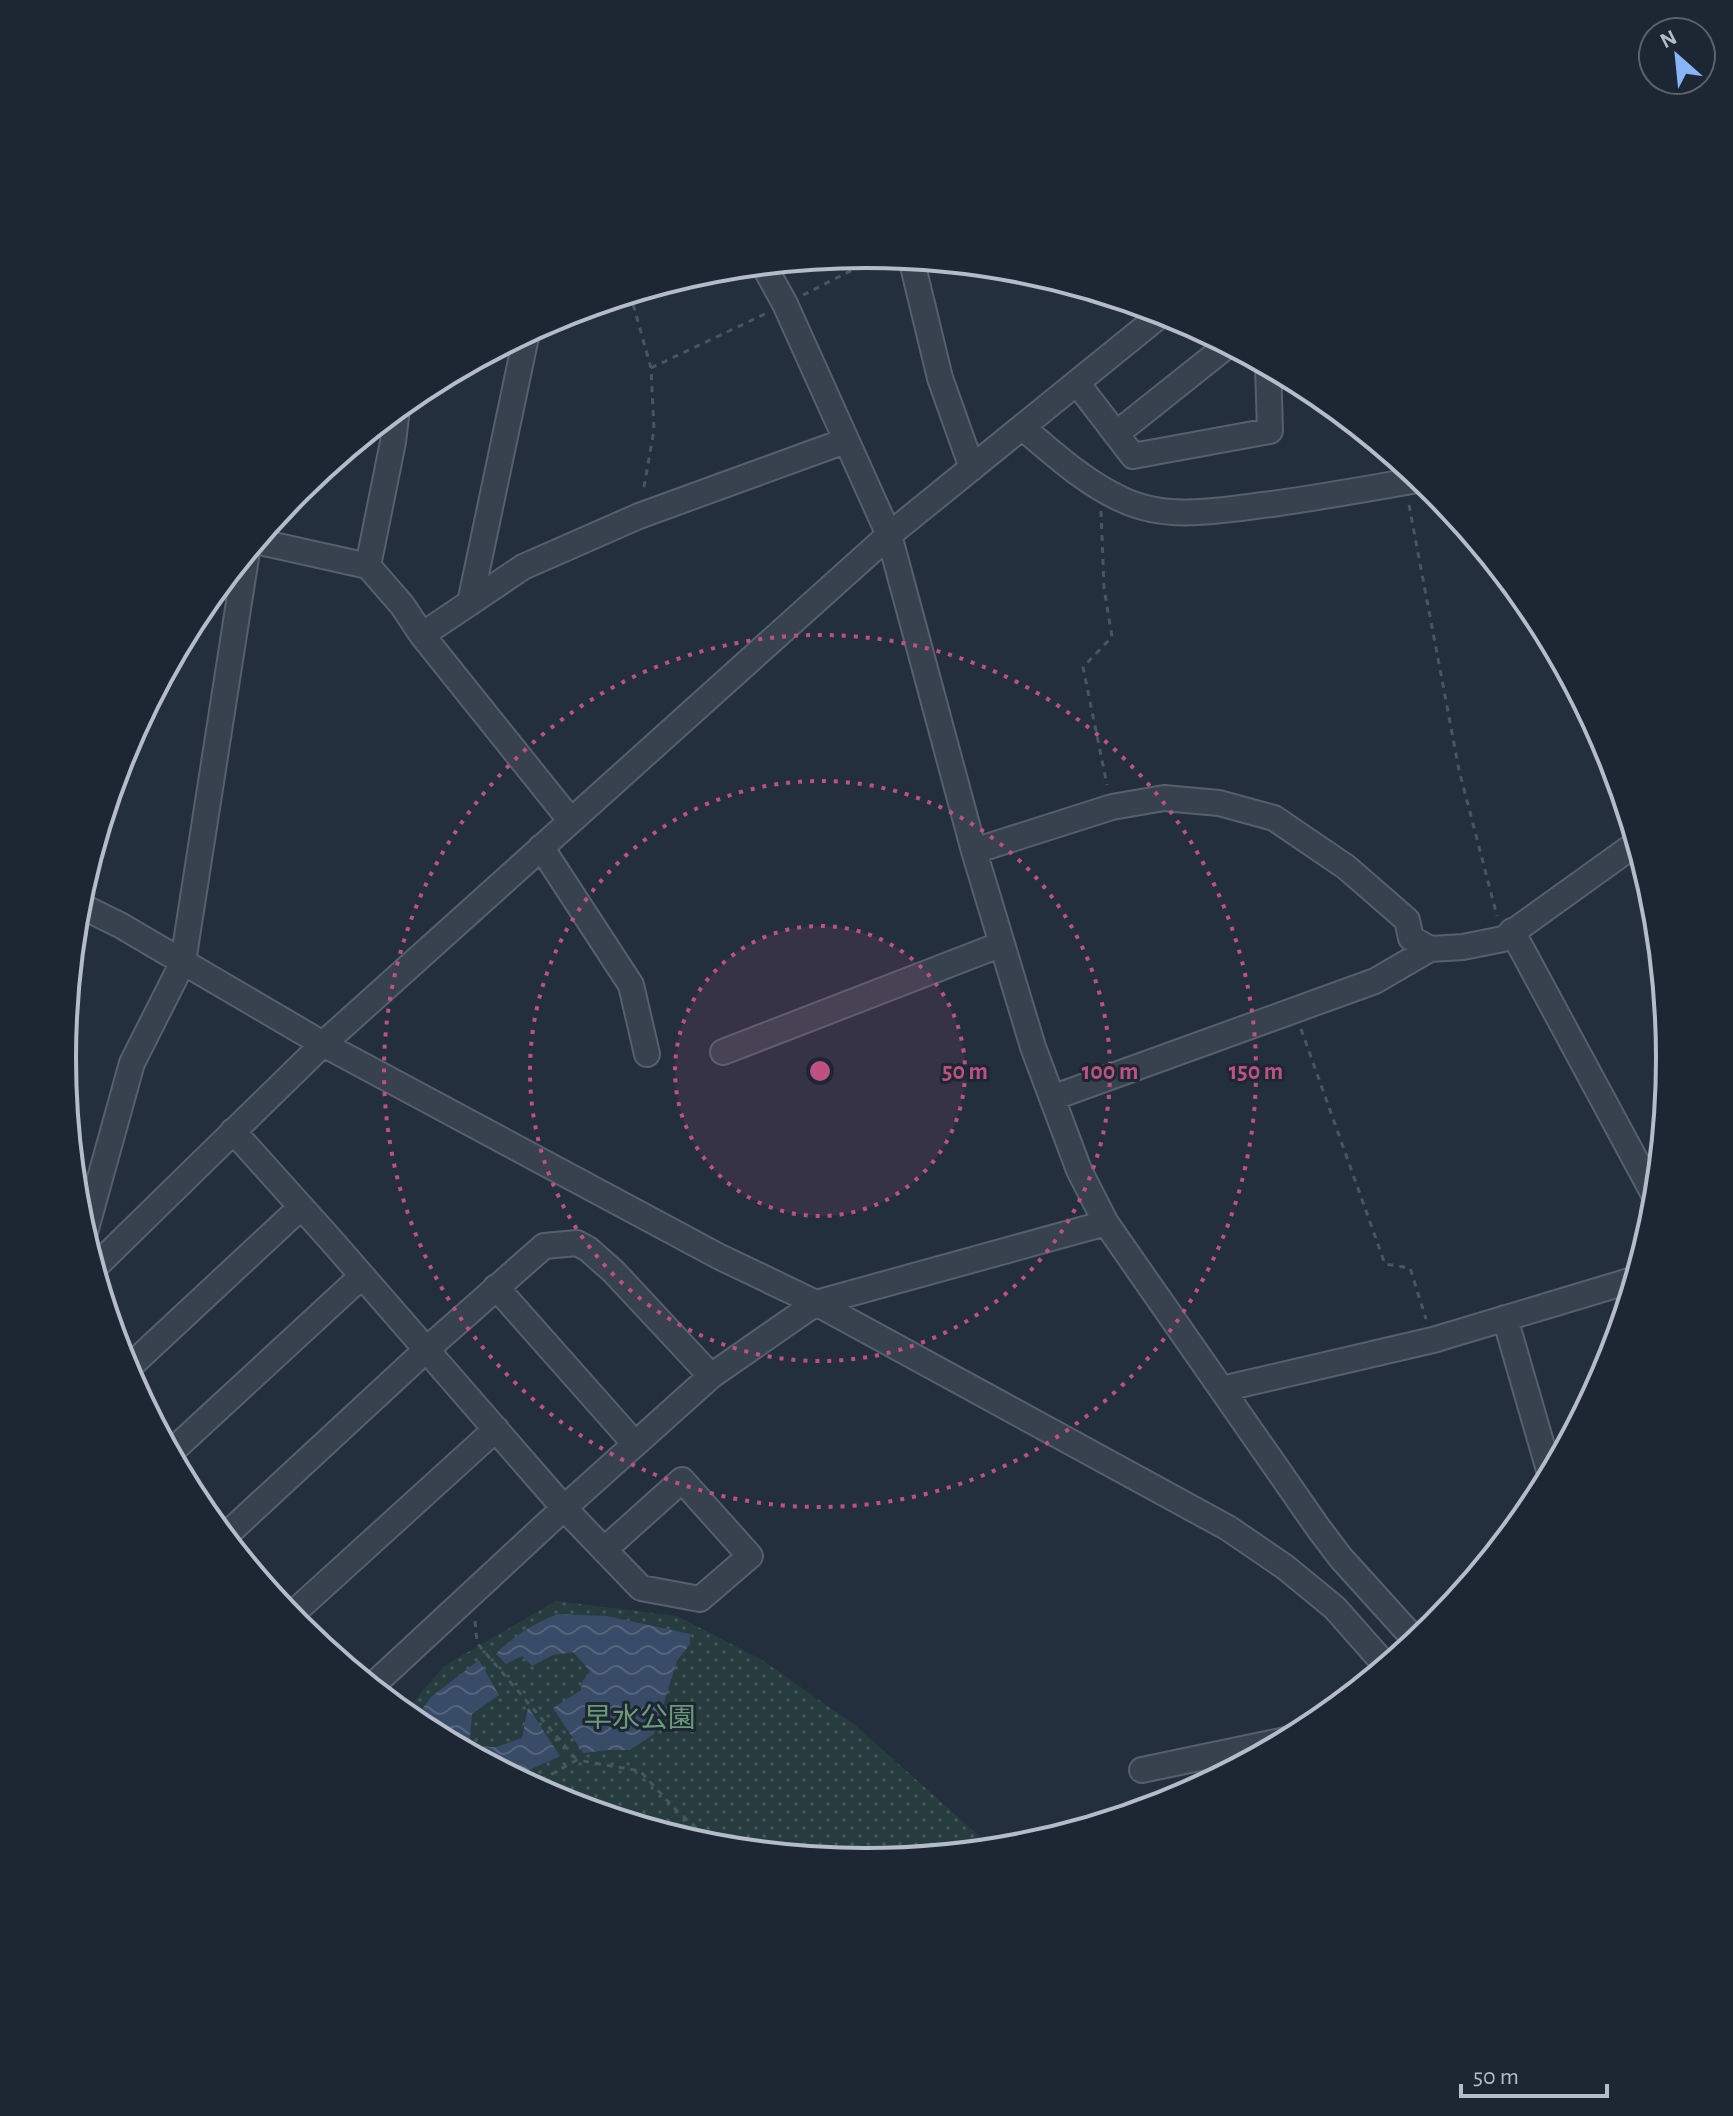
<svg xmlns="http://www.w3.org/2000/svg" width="1733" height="2116" font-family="'Alegreya Sans','Noto Sans JP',sans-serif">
	<defs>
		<pattern id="park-dots" width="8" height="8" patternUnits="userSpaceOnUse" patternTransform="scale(2)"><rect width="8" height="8" fill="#263c3f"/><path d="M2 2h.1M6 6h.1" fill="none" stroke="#435659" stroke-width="1.8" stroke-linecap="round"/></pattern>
		<pattern id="water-waves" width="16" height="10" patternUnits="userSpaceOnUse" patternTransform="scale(2)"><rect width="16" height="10" fill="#394c67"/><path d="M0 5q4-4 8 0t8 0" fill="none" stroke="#53647b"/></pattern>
	</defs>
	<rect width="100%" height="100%" fill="#242f3e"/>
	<!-- park -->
	<path fill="url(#park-dots)" d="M556,1601l121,15 85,44 94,66 139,124 -129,12 -157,-15 -151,-46 -139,-74 -16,-13 41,-48z"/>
	<!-- water -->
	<path fill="url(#water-waves)" d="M558,1614l49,2 83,18v10l-13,17 -23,73 -24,16h-22l-25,3 -30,-45 28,-18 1,-8 8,-11 -17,-19 -20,3 -21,11 -10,-10 -16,8 -10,-10c18,-18 38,-31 62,-40z
		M479,1660l20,35 -27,19 -3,32 27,1 26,-9 6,-31 32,49 -46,21 -101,-55 18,-25z"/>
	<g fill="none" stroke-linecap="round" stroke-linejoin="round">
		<!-- minor casing -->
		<g stroke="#565f6c" stroke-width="28">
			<path id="minor" d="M911,258l29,120 32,90
				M763,264l22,40 104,231 85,316 59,196 46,123 27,53 213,306 22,29 76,84
				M1077,383l56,73 137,-25 -2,-66
				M1022,427c31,26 62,55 99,72 47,23 101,11 151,5 50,-7 100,-16 151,-25
				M1116,434l113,-90
				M255,541l113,25 34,39 20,30 149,186
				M368,566l25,-124 4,-34
				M470,603l57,-271
				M422,635l101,-68 116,-51 206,-75
				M541,847l90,138 16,69
				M974,851l138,-44 52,-9 55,5 55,15 72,49 61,53 4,18 19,11 33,-2 40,-8 135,-97
				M77,904l43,21 203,119 395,212 98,47 412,225 57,39 50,41 52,59
				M1512,931l145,269
				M723,1052l279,-108
				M1052,1098l323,-117 55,-32
				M233,1131l98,109 233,268 77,80 59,11 50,-43 -68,-76 -78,70
				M84,1236l48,-173 51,-101 64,-411
				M94,1268l229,-224 566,-509 275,-223
				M496,1287l139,157
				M1505,1318l46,159
				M126,1370l175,-163
				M1222,1389l211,-49 203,-61
				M170,1453l192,-177
				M224,1537l202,-187 118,-104 33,-3 11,6 25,22 98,105
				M289,1617l207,-188
				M371,1687l193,-179 147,-132 105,-73 290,-80
				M1142,1770l148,-31"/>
		</g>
		<!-- path -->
		<path stroke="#44595c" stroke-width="3" stroke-dasharray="6 6" stroke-linecap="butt" d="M630,293l21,75 3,62 -11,63
			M803,295l79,-40
			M651,368l116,-55
			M1409,505l50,265 38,146
			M1101,511l3,77 8,49 -29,30 24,118
			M1301,1029l84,235 25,4 16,51
			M475,1621l2,22 100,117
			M530,1786l47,-26 63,11 36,39 34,30"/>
		<!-- minor -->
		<use href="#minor" stroke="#38414e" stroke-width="24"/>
	</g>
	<!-- distance rings -->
	<circle cx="820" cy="1071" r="145" fill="#bd5182" fill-opacity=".12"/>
	<g fill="none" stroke="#bd5182" stroke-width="4" stroke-dasharray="4 8">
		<circle cx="820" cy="1071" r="145"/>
		<circle cx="820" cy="1071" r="290"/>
		<circle cx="820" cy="1071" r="436"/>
	</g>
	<g text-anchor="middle" stroke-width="6" stroke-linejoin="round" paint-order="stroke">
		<!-- park labels -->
		<g font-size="28" fill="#6b9a76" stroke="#1d2633">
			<text x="640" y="1727">早水公園</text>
		</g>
	</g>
	<!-- crop -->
	<path d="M0 0H1733V2116H0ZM76 1058a790 790 0 1 1 1580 0a790 790 0 1 1-1580 0Z" fill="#1d2633" fill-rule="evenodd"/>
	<path fill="none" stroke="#b4bcc9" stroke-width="4" d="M76 1058a790 790 0 1 1 1580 0a790 790 0 1 1-1580 0Z"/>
	<circle cx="820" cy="1071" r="12" fill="#bd5182" stroke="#1d2633" stroke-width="4"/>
	<g font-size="24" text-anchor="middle" font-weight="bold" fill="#bd5182" stroke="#1d2633" stroke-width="6" stroke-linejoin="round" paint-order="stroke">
		<text x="965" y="1079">50 m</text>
		<text x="1110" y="1079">100 m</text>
		<text x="1256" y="1079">150 m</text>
	</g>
	<!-- north arrow -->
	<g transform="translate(1677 56) rotate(333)"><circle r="38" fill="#1d2633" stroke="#59626f" stroke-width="2"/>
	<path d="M0-6L14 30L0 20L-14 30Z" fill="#8ab4f8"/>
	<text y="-12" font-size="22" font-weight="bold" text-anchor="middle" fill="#b4bcc9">N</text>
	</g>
	<!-- scale -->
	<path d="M1461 2084v12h146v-12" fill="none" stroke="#b4bcc9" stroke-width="4"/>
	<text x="1473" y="2084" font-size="24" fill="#b4bcc9" stroke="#1d2633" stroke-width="6" paint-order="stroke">50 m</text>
</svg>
